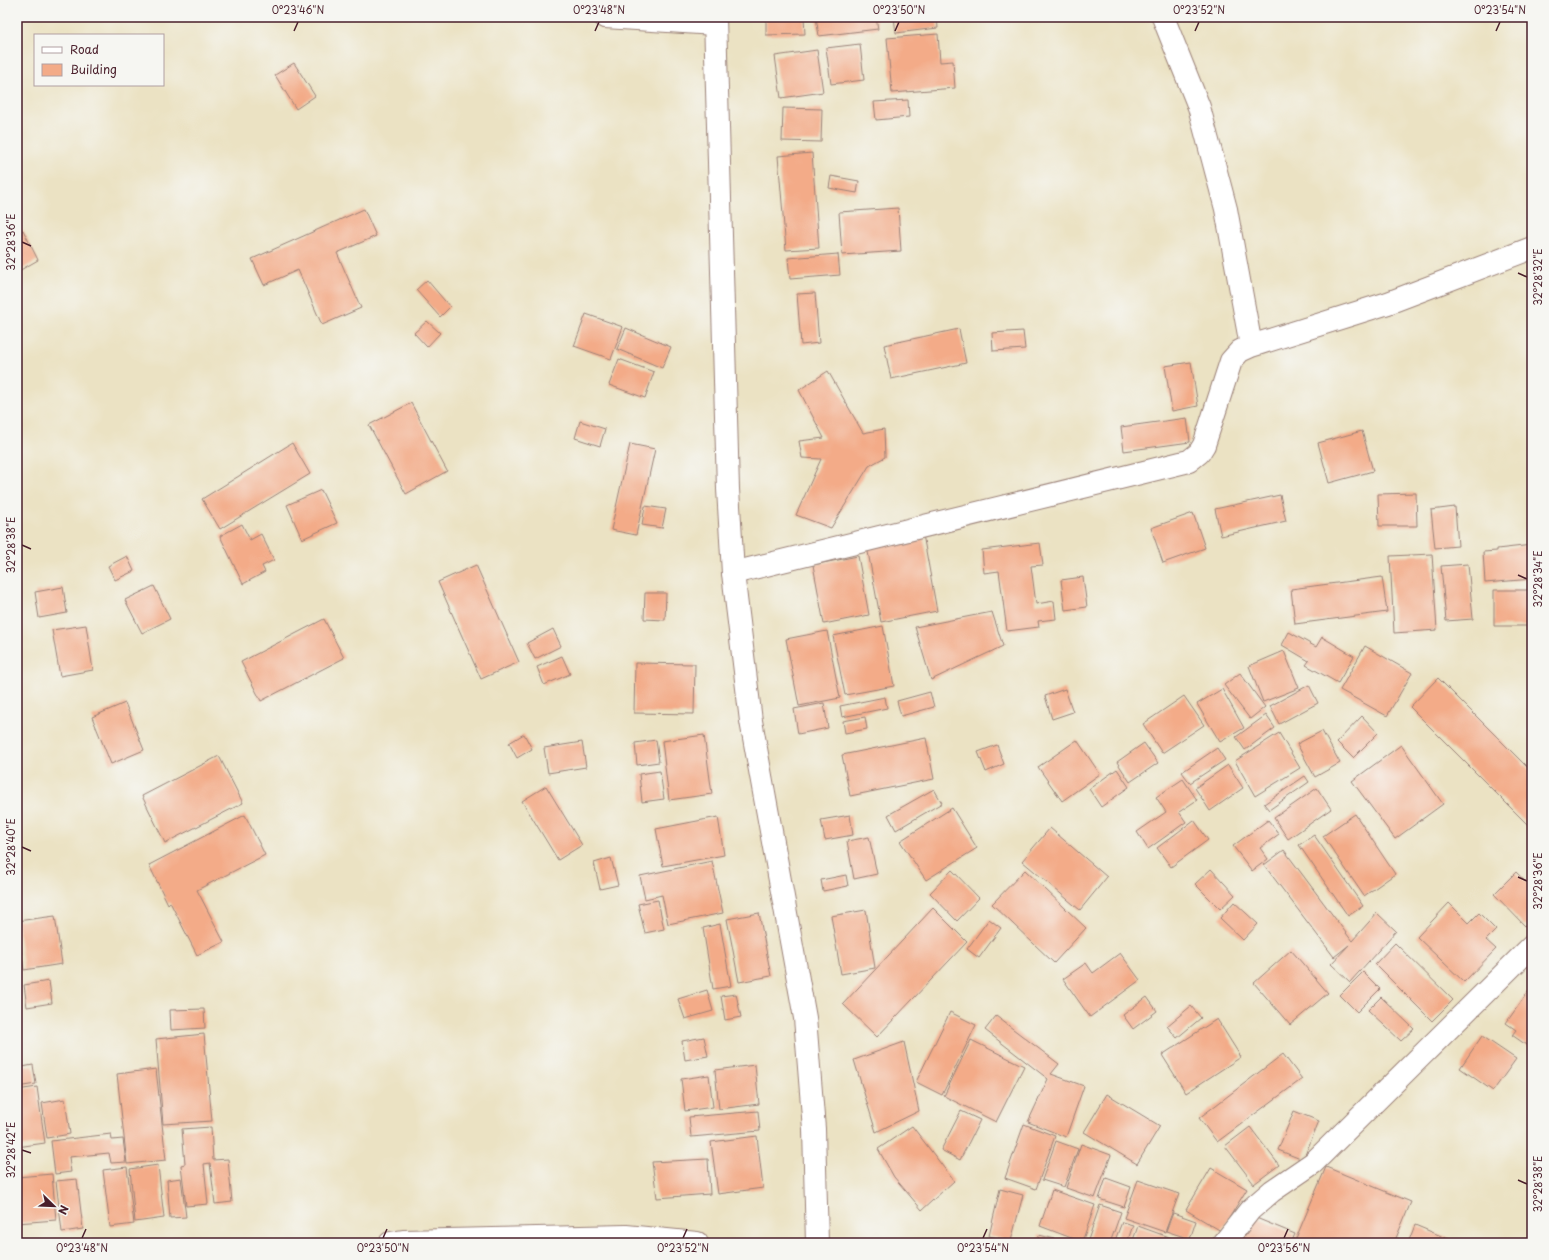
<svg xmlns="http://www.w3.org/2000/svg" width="1549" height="1260" font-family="'Playpen Sans',sans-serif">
	<rect width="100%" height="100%" fill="#f6f6f2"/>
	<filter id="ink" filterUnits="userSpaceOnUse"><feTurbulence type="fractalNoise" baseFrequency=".025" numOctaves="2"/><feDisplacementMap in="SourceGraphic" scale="8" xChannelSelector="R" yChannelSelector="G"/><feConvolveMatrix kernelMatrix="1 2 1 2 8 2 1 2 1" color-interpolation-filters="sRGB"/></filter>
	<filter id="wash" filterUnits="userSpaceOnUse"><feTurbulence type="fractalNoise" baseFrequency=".012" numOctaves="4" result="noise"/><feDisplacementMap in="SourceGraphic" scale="16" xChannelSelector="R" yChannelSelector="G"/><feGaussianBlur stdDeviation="0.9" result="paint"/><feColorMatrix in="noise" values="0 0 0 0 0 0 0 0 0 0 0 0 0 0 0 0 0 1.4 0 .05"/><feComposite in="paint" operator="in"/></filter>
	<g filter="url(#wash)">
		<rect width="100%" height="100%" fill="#ebe2c3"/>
		<g id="blocks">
			<!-- building -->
			<path fill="#f3ab88" d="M766,17h38l1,17 -39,1z
				M816,17h60l2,12 -59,7z
				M894,17h43l1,11 -42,5z
				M938,34l2,28 13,-1 2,27 -63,5 -5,-55z
				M860,44l4,36 -33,4 -5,-36z
				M817,50l6,42 -42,6 -6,-42z
				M294,63l21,33 -19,13 -21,-34z
				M908,100l1,17 -33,3 -2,-18z
				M783,108l39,1 -1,33 -39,-1z
				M812,153l7,95 -33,2 -8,-94z
				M831,176l28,5 -2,12 -28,-5z
				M898,208l3,43 -59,4 -3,-43z
				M364,209l12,27 -39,17 24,55 -39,17 -24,-55 -34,15 -12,-26z
				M23,230l15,30 -21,12v-39z
				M838,254l2,21 -50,4 -2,-21z
				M427,280l23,27 -10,10 -24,-27z
				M815,293l4,50 -18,2 -4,-51z
				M586,314l37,13 -12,32 -37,-13z
				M427,321l13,12 -13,14 -13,-14z
				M626,328l45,19 -9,21 -45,-19z
				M959,329l7,34 -75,16 -7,-34z
				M1023,331l2,18 -32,2 -1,-18z
				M619,359l35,13 -9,26 -36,-13z
				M1191,362l7,44 -26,5 -7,-45z
				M828,371l35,62 21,-4 1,28 -16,9 -38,62 -35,-13 25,-56 -19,-1 -3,-17 25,-3 -25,-48z
				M411,403l36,68 -41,23 -37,-69z
				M1187,418l3,24 -66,9 -3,-24z
				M580,421l25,8 -5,17 -25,-8z
				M1362,431l11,40 -44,12 -11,-40z
				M292,443l18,31 -90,55 -18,-30z
				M630,444l25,5 -19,86 -25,-5z
				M321,490l16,33 -35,16 -15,-34z
				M1416,493l1,33h-38l-1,-32z
				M1280,495l6,26 -65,15 -6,-27z
				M645,506l21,3 -4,19 -20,-3z
				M1455,507l3,39 -23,2 -4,-38z
				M1193,513l12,35 -42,15 -12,-35z
				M242,524l8,16 11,-6 13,26 -12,6 3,6 -22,12 -23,-48z
				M922,529l15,82 -56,11 -15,-81z
				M1040,543l3,22 -12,1 5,38 18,-3 2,18 -18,2 1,6 -32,4 -8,-60 -15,2 -2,-23z
				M1532,545v34l-47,4 -2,-31 14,-1v-2z
				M1432,554l5,76 -43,3 -4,-77z
				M127,556l7,15 -19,9 -7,-14z
				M858,556l11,59 -45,9 -11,-59z
				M1468,564l5,55 -27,2 -5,-55z
				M476,565l43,97 -38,17 -43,-97z
				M1083,577l4,30 -22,3 -4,-30z
				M1382,577l5,35 -92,12 -4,-35z
				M154,586l16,33 -28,14 -17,-33z
				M63,587l4,26 -28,5 -4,-26z
				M1494,590h38v36h-38z
				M645,593h21l-1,27 -21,-1z
				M992,612l11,34 -72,34 -16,-53z
				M324,619l20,39 -83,43 -20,-39z
				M86,625l7,45 -33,6 -8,-46z
				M883,626l11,60 -49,9 -12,-59z
				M553,629l8,17 -26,13 -8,-16z
				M827,631l13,67 -41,8 -13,-67z
				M1289,632l27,15 6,-10 32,19 -16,27 -32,-18 3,-4 -27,-16z
				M1365,646l47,27 -25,43 -47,-26z
				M1284,651l15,37 -36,14 -14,-36z
				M562,656l8,18 -26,11 -7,-18z
				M635,663l60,1 -1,50 -60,-1z
				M1240,673l25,34 -15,12 -26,-34z
				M1438,678l94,94v52l-2,3 -120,-120z
				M1309,685l9,18 -39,21 -9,-18z
				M1065,689l8,23 -21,7 -7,-23z
				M1222,689l22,39 -24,14 -23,-38z
				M930,692l4,15 -33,9 -4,-15z
				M1184,696l20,29 -42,28 -19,-29z
				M885,697l2,11 -45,9 -2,-11z
				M125,703l19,47 -33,14 -19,-47z
				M824,703l4,25 -30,6 -4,-25z
				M1266,715l9,13 -30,22 -9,-13z
				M1362,716l16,17 -25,25 -16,-16z
				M865,717l2,12 -22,4 -2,-12z
				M1322,731l18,32 -25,14 -18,-33z
				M1279,733l21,35 -45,28 -20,-35z
				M524,734l8,15 -15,9 -8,-15z
				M704,735l8,59 -43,6 -7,-59z
				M926,738l8,41 -84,17 -8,-41z
				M656,740l3,22 -22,3 -2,-22z
				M1077,740l23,34 -38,27 -24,-34z
				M582,742l4,25 -38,6 -4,-25z
				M1144,743l14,20 -28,19 -13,-20z
				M997,745l7,19 -18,8 -8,-20z
				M1401,745l42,59 -48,35 -43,-58z
				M1217,748l8,12 -35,23 -8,-11z
				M219,756l24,47 -78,40 -23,-47z
				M1228,765l15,23 -33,23 -15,-23z
				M1117,769l12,18 -28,20 -12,-18z
				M660,771l4,28 -22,3 -3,-28z
				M1305,776l4,6 -40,28 -5,-6z
				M1183,779l14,21 -18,12 7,10 -38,27 -11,-17 29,-20 -10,-15z
				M546,786l36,59 -24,15 -36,-59z
				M1317,788l14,21 -43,30 -14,-21z
				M934,789l8,14 -46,27 -8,-15z
				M952,808l25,40 -51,32 -26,-39z
				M1355,814l40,60 -31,22 -41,-60z
				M245,815l20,40 -68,35 27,52 -27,13 -27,-53 -2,2 -19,-39z
				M850,815l3,20 -28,5 -4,-20z
				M718,817l6,38 -61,11 -7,-37z
				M1194,820l14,20 -37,27 -14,-19z
				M1268,820l11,14 -19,14 8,11 -16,12 -19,-25z
				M1050,828l57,49 -27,33 -58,-49z
				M1314,835l49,71 -15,10 -49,-71z
				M869,837l8,37 -23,5 -7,-38z
				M1284,850l68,91 25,-28 19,18 -46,51 -19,-18 18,-19 -15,12 -70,-92z
				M611,858l7,27 -18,4 -6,-26z
				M712,861l11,52 -55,11 -6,-29 -17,4 -5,-23z
				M1211,869l24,26 -15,14 -25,-25z
				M952,870l27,28 -22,23 -27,-28z
				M1025,870l61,58 -32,35 -62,-59z
				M1516,872l16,16v32l-7,6 -31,-32z
				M846,875l2,11 -25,5 -2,-11z
				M658,900l6,29 -19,4 -7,-29z
				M1234,902l24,22 -15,16 -23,-22z
				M1449,903l20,20 10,-10 17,17 -10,10 10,9 -32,33 -47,-45z
				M933,908l34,34 -90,95 -34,-33z
				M866,910l9,58 -34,6 -10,-58z
				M759,913l12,63 -32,6 -12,-63z
				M55,916l7,48 -38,6 -7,-49z
				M989,919l12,9 -22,30 -12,-9z
				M720,924l11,62 -18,3 -10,-61z
				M1395,943l58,57 -21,21 -57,-57z
				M1291,950l37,43 -38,32 -36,-42z
				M1120,953l20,27 -50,37 -27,-38 23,-16 7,10z
				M1363,972l17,17 -23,23 -17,-17z
				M49,981l3,22 -25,4 -3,-22z
				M1532,986v63l-20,-14 4,-5 -10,-7z
				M707,990l6,21 -28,8 -7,-20z
				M736,994l5,23 -16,3 -4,-24z
				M1147,997l10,14 -24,18 -10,-14z
				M1381,997l33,32 -13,12 -33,-31z
				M1191,1006l10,12 -24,20 -10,-12z
				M204,1009l1,19 -34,2 -1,-20z
				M950,1012l26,13 -34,70 -26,-13z
				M996,1016l63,48 -8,10 33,12 -18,51 -38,-15 20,-43 -63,-49z
				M1217,1019l24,38 -55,36 -24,-38z
				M204,1034l8,87 -49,3 -7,-85z
				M1482,1036l34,23 -23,32 -33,-23z
				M704,1037l4,19 -23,4 -3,-19z
				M17,1038h2l3,24 -5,1z
				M971,1040l53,26 -28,56 -52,-26z
				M904,1042l15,69 -43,21 -22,-72z
				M1283,1054l19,25 -85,63 -18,-24z
				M33,1065l3,19 -19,3v-19z
				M755,1065l4,39 -40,5 -4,-39z
				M156,1069l10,91 -39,4 -10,-90z
				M709,1075l4,32 -28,4 -4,-32z
				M37,1087l8,56 -28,4v-57z
				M1107,1094l53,32 -23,38 -53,-32z
				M65,1099l5,35 -23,4 -5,-35z
				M758,1111l2,20 -69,6 -2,-20z
				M961,1111l19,9 -20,40 -19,-10z
				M1294,1111l25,10 -16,39 -25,-10z
				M1024,1124l31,12 -19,53 -31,-11z
				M912,1126l42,55 -32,29 -28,-33 -16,-28z
				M211,1127l2,33 15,-1 4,43 -17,2 -5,-41 -6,1 4,40 -22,2 -5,-41 4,-1 -3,-35z
				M1250,1127l29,38 -25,19 -29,-38z
				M111,1134l1,6 11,-1 3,23 -15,1 -2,-10 -40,4 2,15 -16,2 -4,-33z
				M757,1136l6,52 -45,6 -7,-52z
				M1056,1141l22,8 -14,38 -22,-7z
				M1081,1144l30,11 -16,43 -29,-10z
				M708,1159l2,35 -53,4 -5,-36z
				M158,1165l6,53 -29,4 -5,-53z
				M127,1167l7,57 -24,3 -7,-57z
				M1326,1167l85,35 -17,41h-100z
				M1211,1168l36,21 -26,42 -35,-21z
				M52,1174l4,46 -39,3v-46z
				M181,1178l5,39 -16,1 -3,-38z
				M1106,1178l25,9 -7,20 -25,-8z
				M77,1179l6,50 -21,3 -6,-51z
				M1138,1180l41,14 -14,38 -41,-14z
				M1000,1189l23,6 -12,46 -22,-5z
				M1052,1190l43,15 -13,37 -42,-16z
				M1100,1205l21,7 -11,31h-23z
				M1173,1213l23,8 -6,18 -24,-8z
				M1249,1215l46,19 -4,9h-39l-13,-5z
				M1122,1222l11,3 -6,18h-13z
				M1415,1225l43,18h-50z
				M1138,1226l33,12 -1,5h-38z
				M1039,1235l16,4 -1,4h-17z
				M1177,1238l14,5h-16z"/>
		</g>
	</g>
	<g filter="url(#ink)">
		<use href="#blocks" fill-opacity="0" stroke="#9a8077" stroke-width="1"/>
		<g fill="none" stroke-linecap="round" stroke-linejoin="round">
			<!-- street casing -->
			<g stroke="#9a8077" stroke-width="24">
				<path id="street" d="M605,17l110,7
					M1163,17l36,90 27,102 25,137
					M733,573l456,-112 10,-8 5,-8 27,-84 9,-10 11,-5 137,-43 144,-55
					M1224,1243l26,-33 22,-19 41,-28 219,-217"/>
			</g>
			<!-- secondary casing -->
			<g stroke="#9a8077" stroke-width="24">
				<path id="secondary" d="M715,17l13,472 5,84 18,148 54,297 9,111 3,114
					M390,1243l13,-2 223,-5 71,7"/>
			</g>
			<!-- street -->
			<use href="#street" stroke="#fff" stroke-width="22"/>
			<!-- secondary -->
			<use href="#secondary" stroke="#fff" stroke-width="22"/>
		</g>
	</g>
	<!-- ticks -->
	<path fill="none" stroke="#4a1f2b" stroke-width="1.5" d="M294,31l4,-9M595,31l4,-9M895,31l4,-9M1195,31l4,-9M1496,31l4,-9M22,242l9,4M1518,273l9,4M22,545l9,4M1518,575l9,4M22,847l9,4M1518,877l9,4M22,1150l9,3M1518,1180l9,4M82,1238l4,-9M383,1238l4,-9M683,1238l4,-9M983,1238l4,-9M1284,1238l4,-9"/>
	<!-- margin -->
	<rect width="1549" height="1260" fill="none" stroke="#f6f6f2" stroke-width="44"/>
	<!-- legend -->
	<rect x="34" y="34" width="130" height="52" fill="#f6f6f2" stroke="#b1a0a2"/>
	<rect x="42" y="47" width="20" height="6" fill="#ffffff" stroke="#b1a0a2"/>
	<text x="70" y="54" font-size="12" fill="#4a1f2b">Road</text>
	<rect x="42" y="64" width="20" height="12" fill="#f3ab88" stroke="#b1a0a2"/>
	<text x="70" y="74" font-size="12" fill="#4a1f2b">Building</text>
	<!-- north arrow -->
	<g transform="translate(54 1206) rotate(113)" stroke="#f6f6f2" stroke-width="3" paint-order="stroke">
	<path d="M0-3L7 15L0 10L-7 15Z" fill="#4a1f2b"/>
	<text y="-6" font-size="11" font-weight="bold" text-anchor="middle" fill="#4a1f2b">N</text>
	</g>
	<rect x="22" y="22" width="1505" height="1216" fill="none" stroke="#4a1f2b" stroke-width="1.5"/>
	<g font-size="10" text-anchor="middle" fill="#4a1f2b">
		<text x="298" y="14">0°23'46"N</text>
		<text x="599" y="14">0°23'48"N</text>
		<text x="899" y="14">0°23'50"N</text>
		<text x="1199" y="14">0°23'52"N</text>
		<text x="1500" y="14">0°23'54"N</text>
		<text transform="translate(11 242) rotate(-90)" y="4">32°28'36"E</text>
		<text transform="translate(1538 277) rotate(-90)" y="4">32°28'32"E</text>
		<text transform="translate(11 545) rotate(-90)" y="4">32°28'38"E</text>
		<text transform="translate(1538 579) rotate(-90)" y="4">32°28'34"E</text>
		<text transform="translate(11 847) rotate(-90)" y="4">32°28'40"E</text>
		<text transform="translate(1538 881) rotate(-90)" y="4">32°28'36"E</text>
		<text transform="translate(11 1150) rotate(-90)" y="4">32°28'42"E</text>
		<text transform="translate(1538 1184) rotate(-90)" y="4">32°28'38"E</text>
		<text x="82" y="1252">0°23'48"N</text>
		<text x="383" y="1252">0°23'50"N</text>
		<text x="683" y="1252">0°23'52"N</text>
		<text x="983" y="1252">0°23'54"N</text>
		<text x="1284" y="1252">0°23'56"N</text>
	</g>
</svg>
